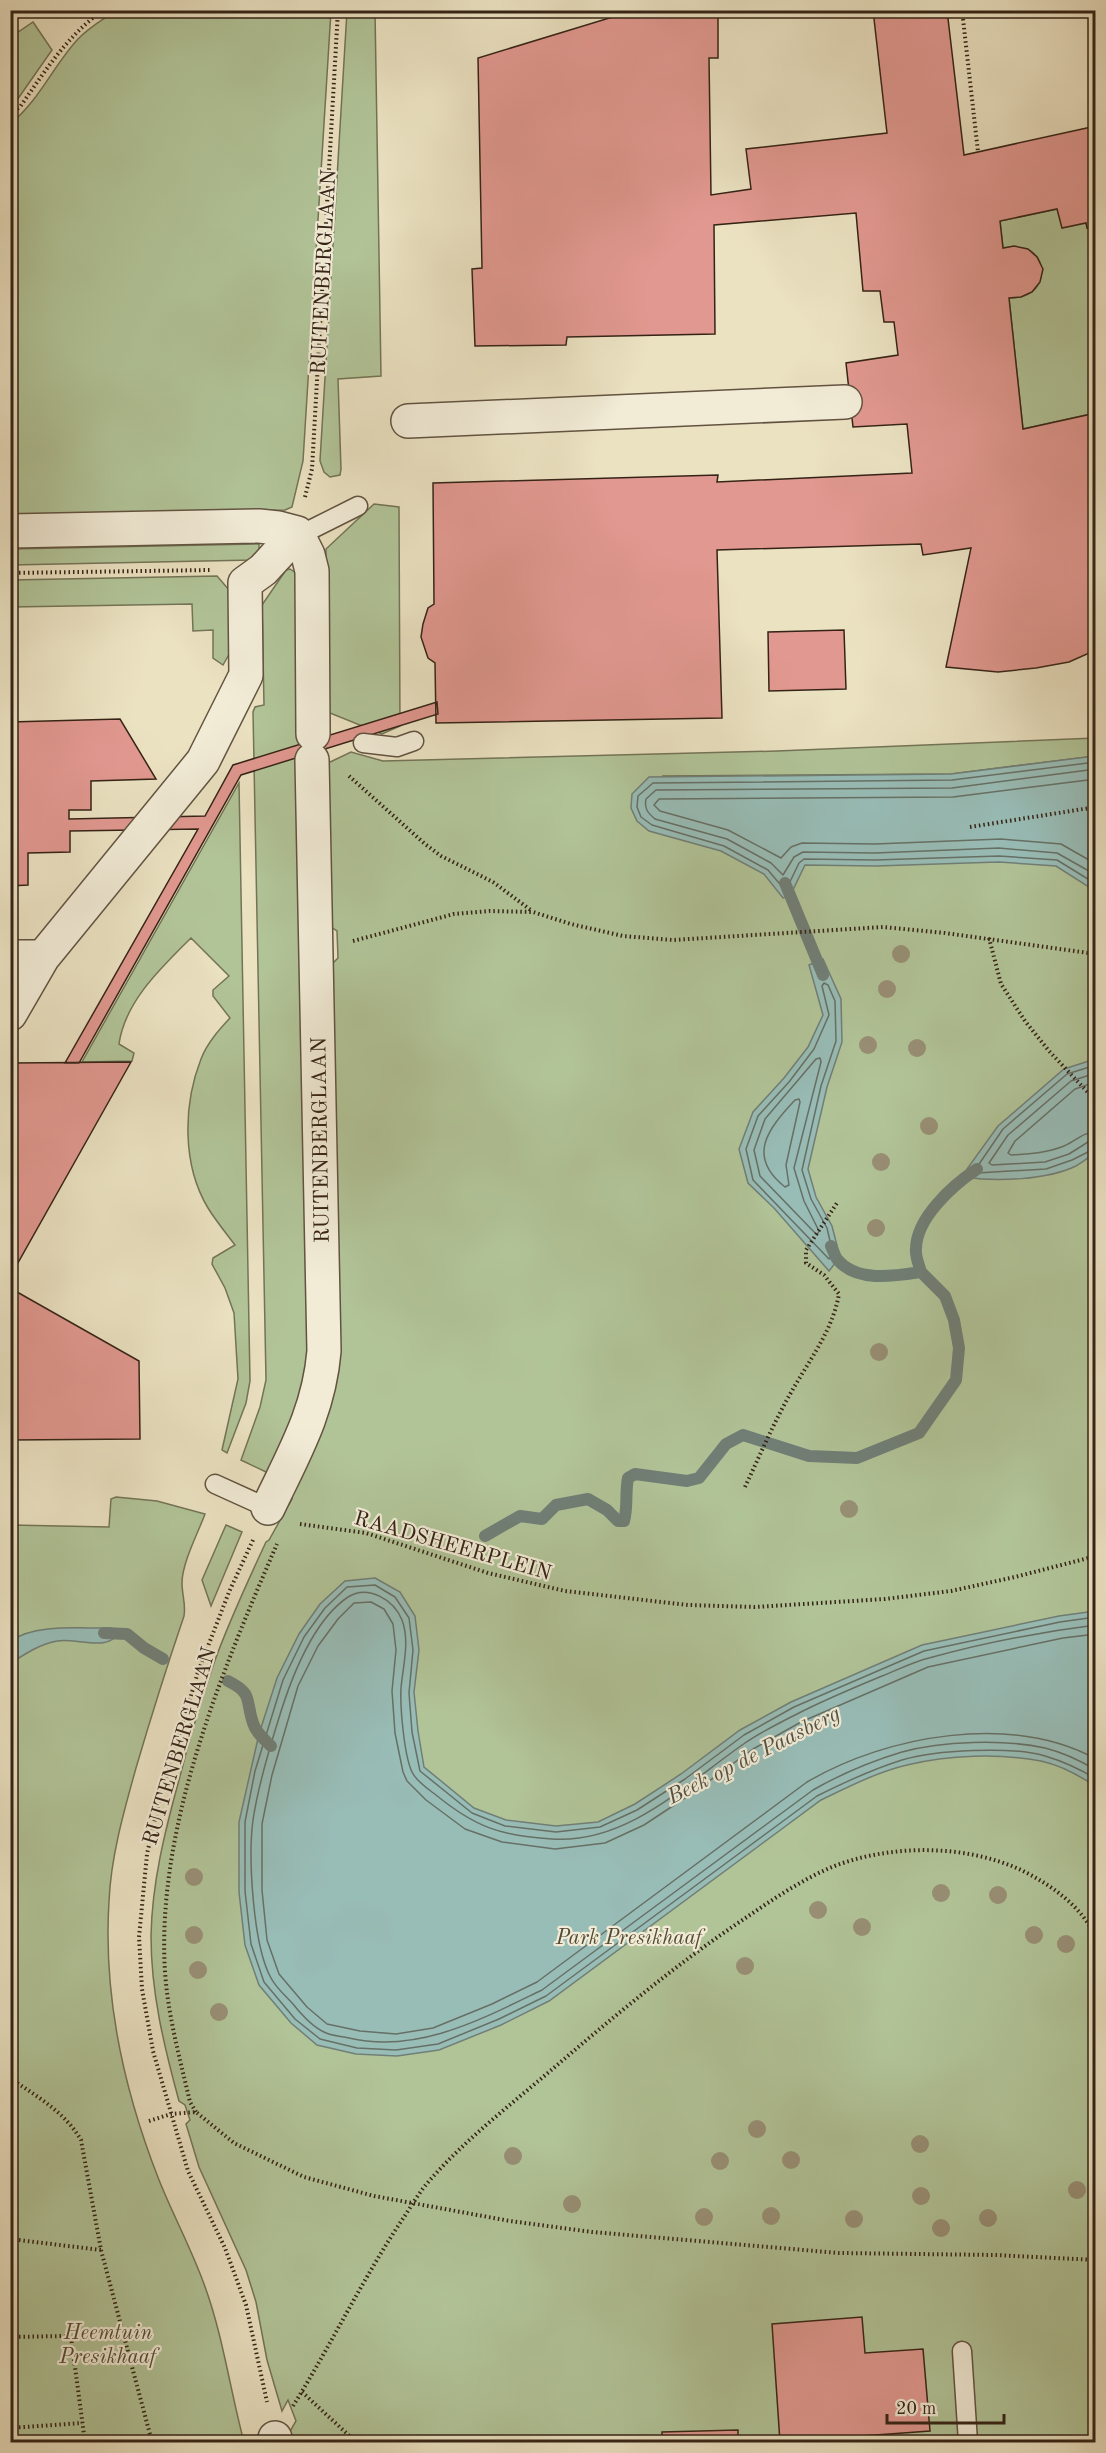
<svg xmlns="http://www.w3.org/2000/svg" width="1106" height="2453" font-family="'Old Standard TT',serif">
	<rect width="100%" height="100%" fill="#ebe2c2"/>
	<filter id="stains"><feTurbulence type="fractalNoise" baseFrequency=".00333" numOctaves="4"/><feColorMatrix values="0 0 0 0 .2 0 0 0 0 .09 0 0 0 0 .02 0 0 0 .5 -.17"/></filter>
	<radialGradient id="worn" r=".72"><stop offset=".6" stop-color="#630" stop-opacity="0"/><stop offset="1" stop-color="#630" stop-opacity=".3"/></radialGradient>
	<!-- green -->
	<path fill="#b1c498" stroke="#737457" stroke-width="1.5" d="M115,11h216l-28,450 -11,46 -7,3 -274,5 -1,-391c29,-23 43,-58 68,-85 10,-11 24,-19 37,-28z
		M347,11h28l6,365 -43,3 3,90 -1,6 -10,2 -6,-5 -4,-11z
		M33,22l19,28 -37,53 -4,4v-70z
		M1057,209l29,14 1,4 8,-1v187l-72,16 -14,-131c8,0 16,-1 23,-6 14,-11 13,-37 -6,-43 -6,-2 -16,0 -23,-1l-3,-27z
		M374,504l25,3 1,219 -18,8 -57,-23 1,-162z
		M259,544v9l-6,7 -242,5 -1,-16z
		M290,569l6,4 14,770 -5,48 -37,82 -27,-13 19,-53 6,-27 -13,-668 2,-5 9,-2 -2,-100 24,-35z
		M217,576l19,22v44l-13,23 -10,-7v-28l-20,1 -1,-27 -181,3 -1,-27z
		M1095,738v18l-144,18 -289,2 144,22 289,-30v1674h-803l-3,-9 7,-12 -8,-21 -6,11 -15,-51 -11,-58 -10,-32 -47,-103 -13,-43 4,-4 -5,-15 -6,-4c-15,-55 -28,-108 -28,-165 1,-54 14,-105 28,-156 10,-40 22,-79 35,-117 15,-42 34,-82 52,-121l3,-2 23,-41v-10l36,-75 6,-22 -3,-427 7,-7 -1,-27 -6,-4 -3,-164 23,-11 32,9 394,-10z
		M239,783l11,598 -4,22 -19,50 -5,-3 16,-71 -4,-66 -9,-25 -13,-24 1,-6 22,-13c-9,-12 -19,-24 -27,-37 -26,-43 -25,-103 -7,-149 6,-16 18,-29 29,-41l-17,-22v-6l16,-14 -38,-38c-29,29 -66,63 -72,106l15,9 -2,8 -50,1z
		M116,1497l41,4 48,13c-7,19 -23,49 -23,69 0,12 4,21 2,33 -17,50 -33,101 -48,152 -12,43 -25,88 -27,133 -6,95 15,190 50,279 14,35 32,68 45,104 19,51 26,106 40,158h-233v-917l98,2 2,-28z
		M226,1525l16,7 -31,74 -9,-26z"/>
	<!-- water -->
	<path fill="#98bdb7" stroke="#707f77" stroke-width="1.5" d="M1095,756v135l-39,-25 -57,-4 -123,4 -71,-1 -15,31 -7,2 -19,-24 -43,-23 -72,-20 -12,-10 -6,-13 1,-14 17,-17 302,-3z
		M823,959l18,40 1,43 -15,45 -19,82 8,28 16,29 8,31 -11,14 -55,-63 -26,-25 -9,-34 14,-37 31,-34 24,-31 15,-32 -14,-50z
		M1095,1059v94c-6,4 -12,9 -19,13 -29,14 -80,16 -111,11l2,-8 31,-43 66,-57z
		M375,1578l25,14 15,24 4,34 -5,42 4,39 6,36 50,41 32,12 50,6 42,-4 37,-18 46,-30 59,-44 51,-28 131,-57 137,-29 36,-5v175c-15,-10 -36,-21 -54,-25 -42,-8 -93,-6 -134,4 -30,7 -59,22 -86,35l-272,201 -48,24 -62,25 -42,6 -41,-2 -39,-9 -26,-22 -32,-38 -14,-40 -6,-53v-70l20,-88 18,-56 22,-44 21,-30 25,-23z
		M112,1628l6,4c-8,21 -43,5 -61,9 -17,3 -32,13 -46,22v-22c25,-18 71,-12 101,-13z"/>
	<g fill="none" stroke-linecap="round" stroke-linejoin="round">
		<!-- shore -->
		<path stroke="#667066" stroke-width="1.5" d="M1096,762l-144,18 -299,3 -15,13 -1,11 4,10 11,8 72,21 44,24 16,19 3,-1 12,-25 5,-4 71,1 124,-4 58,4 39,24
			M1096,769l-144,19 -296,2 -10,9c-2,10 2,14 9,20l72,20 44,24 12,12 11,-18 9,-5 72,1 124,-5 58,5 39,22
			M1096,779l-143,18 -290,2h-4l-5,6 6,6 68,19 53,28 10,-11 11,-4 73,1 126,-5 60,5 35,20
			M824,983l4,2 7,16 1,40 -15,45 -19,84 9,29 16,29 6,26 -4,5 -76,-79 -7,-31 12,-33 31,-34 25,-33 15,-34 -7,-29z
			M816,1059l4,-1 1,4 -27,106 10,33 15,30 -2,4 -57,-59 -6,-26 11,-31z
			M1096,1065l-29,9 -64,55 -28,41 2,3 69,-4 26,-9 24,-12
			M1096,1073l-25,8 -63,54 -19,28 3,2 53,-3 24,-8 19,-12 8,-1
			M1096,1082l-21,7 -60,52 -7,12 3,2c18,-1 36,-2 53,-9 12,-5 19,-14 32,-14
			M799,1099l1,3 -14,63 3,20 -4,2c-39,-31 -17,-58 10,-87z
			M1096,1617l-36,5 -136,29 -130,56 -50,28 -59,44 -48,31 -37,17 -44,5 -51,-6 -33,-13 -52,-42 -8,-39 -3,-39 4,-43 -4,-32 -14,-21 -20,-12 -28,2 -22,21 -21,29 -21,43 -28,91 -10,51v69l6,53 13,38 31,37 25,20 37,9 39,2 42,-6 61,-25 47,-23 271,-200c28,-14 56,-27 85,-36 33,-10 110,-14 143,-4 17,5 35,13 51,23
			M1096,1625c-56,7 -113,18 -167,33 -16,4 -32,12 -47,18 -29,12 -58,24 -85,38 -18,9 -36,18 -52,29 -58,40 -117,101 -193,96 -51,-3 -77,-12 -116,-44 -8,-6 -20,-14 -24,-23 -8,-17 -12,-65 -11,-84 2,-22 9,-47 1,-68 -8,-20 -34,-36 -54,-23 -37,25 -58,84 -70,124 -10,32 -20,65 -25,99 -5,37 0,126 18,158 5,10 15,18 22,26 8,10 20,23 31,28 7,4 17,4 25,6 69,16 133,-19 193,-48l271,-200c28,-16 59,-29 89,-38 40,-11 102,-13 143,-4 16,4 36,13 51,22
			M1096,1634l-33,4 -135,29 -127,55 -48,27 -59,43 -50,33 -39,18 -50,6 -53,-7 -37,-13 -39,-29 -19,-19 -4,-9 -8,-39 -3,-42 4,-41 -3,-26 -9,-15 -13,-7 -17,1 -16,16 -20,27 -20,40 -26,89 -10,49v66l5,50 12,34 28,33 20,17 33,7 36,3 37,-6 59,-24 45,-22 270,-200c80,-47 204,-69 289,-23"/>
		<!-- stream -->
		<path stroke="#707f77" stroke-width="12" d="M785,883l38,92
			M921,1272c-2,-7 -6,-16 -5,-23 0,-31 37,-64 61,-80
			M485,1536l35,-20 22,3 14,-14 32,-6 19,11 11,11h6c4,-14 1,-28 4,-43l7,-4 52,7 12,-3 27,-34 17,-9 66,21 48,2 62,-25 37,-53 3,-32 -5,-28 -9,-24 -24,-24c-26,4 -65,11 -84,-13 -2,-3 -4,-9 -6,-13
			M104,1633l23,1 17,14 19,11
			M228,1681c26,13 17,19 25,42 3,10 11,16 18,23"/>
	</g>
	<!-- building -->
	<path fill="#e19890" stroke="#352316" stroke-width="1.5" d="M615,10h103v48h-9l2,137 40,-6 -5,-40 141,-16 -14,-123h74l17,145 132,-29v100l-9,2 -1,-5 -24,5 -5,-19 -57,12 3,27 11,-2 14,3 9,8 6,12 -3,13 -8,10 -11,5 -12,1 14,131 73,-16v209l-6,3 6,16v9l-27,12 -33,6 -38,4 -52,-5 25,-119 -48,7 -2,-11 -204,6 5,168 -286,5 -1,-60 -7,-5 -7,-21 2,-13 5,-16 6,-4 -1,-121 285,-8 -1,7 195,-9 -5,-49 -54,3 -7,-64 52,-8 -4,-33h-10l-4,-31h-17l-7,-78 -142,12 1,109 -148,3 -1,8 -91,1 -3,-77 10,-1 -4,-210 138,-42z
		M844,630l2,59 -77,2 -1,-59z
		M437,702l1,12 -197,61 -162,288h-14l133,-234 -128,2v21l-42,1v32l-18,1v-164l110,-3 36,60 -65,2v29h-22v9l136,-3 28,-51z
		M131,1062l-121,215v-209l3,-5z
		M10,1288l129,73 1,78 -130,1z
		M862,2317l3,36 58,-4 7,82 -150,11 -8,-118z
		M738,2430v12h-76v-10z
		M560,2437v5h-68v-4z"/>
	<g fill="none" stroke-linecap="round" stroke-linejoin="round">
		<!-- lane casing -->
		<g stroke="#625341" stroke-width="21">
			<path id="lane" d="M297,533l13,-3 48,-24
				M363,743l34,4 17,-6
				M215,1484l53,24
				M962,2351l6,91"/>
		</g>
		<!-- street casing -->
		<g stroke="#625341" stroke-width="36">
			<path id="street" d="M408,421l437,-19
				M10,531l249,-5 19,2 19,5 11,22 4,16 1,163
				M10,957h33l160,-196 43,-86 -1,-92 18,-13 34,-37
				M10,1014l33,-57
				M268,1508c25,-53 51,-96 56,-157l-12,-591
				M275,2438l1,4"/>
		</g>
		<!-- path -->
		<path stroke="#352316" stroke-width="4" stroke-dasharray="1.5 3" stroke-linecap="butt" d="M962,10l16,142
			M10,114l10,-7c25,-36 47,-71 83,-97
			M305,497l7,-28 26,-459
			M10,573l201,-3
			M349,776l76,68 16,12 52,26 39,29
			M970,827l126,-20
			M989,938l12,46 24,37 24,30 47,50
			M353,941l101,-27 35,-3 44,1 38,12 52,12 50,4 210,-13 62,6 151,21
			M745,1487c16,-34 31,-70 51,-103 17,-29 37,-56 43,-90l-15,-19 -18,-12v-13l31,-47
			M300,1524l66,9 122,40 77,18 123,14 67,2 130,-8 66,-8 64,-14 81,-21
			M253,1540l-24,52 -31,80 -40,134 -11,48 -8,83 3,52 11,62 35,120 37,77 21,57 21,97
			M10,2078c26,18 55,34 71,62l20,110 51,192
			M196,2112l-6,-10c-10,-43 -22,-86 -25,-130 -9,-143 56,-299 112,-428
			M149,2121l22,-7 25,-2 38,31 70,34 70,19 136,25 82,11 247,21 156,2 101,5
			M10,2239l91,11
			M10,2337l113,-2
			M71,2337l14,105
			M302,2392l54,50
			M293,2406c38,-61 69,-126 109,-186 9,-13 17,-28 28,-40 35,-40 79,-74 119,-108 63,-54 126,-107 195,-153 28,-19 57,-39 88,-52 58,-23 133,-23 189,3 29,14 62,37 75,68
			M10,2428l72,-5"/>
		<!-- lane -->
		<use href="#lane" stroke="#f2ecd7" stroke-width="18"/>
		<!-- street -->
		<use href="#street" stroke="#f2ecd7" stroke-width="33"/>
	</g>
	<!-- trees -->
	<g fill="#988f75">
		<circle cx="901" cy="954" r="9"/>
		<circle cx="887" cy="989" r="9"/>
		<circle cx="868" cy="1045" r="9"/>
		<circle cx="917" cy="1048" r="9"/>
		<circle cx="929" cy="1126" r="9"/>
		<circle cx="881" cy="1162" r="9"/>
		<circle cx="876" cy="1228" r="9"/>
		<circle cx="879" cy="1352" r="9"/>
		<circle cx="849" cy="1509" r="9"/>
		<circle cx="194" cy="1877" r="9"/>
		<circle cx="941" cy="1893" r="9"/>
		<circle cx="998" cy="1895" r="9"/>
		<circle cx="818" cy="1910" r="9"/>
		<circle cx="862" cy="1927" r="9"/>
		<circle cx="194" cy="1935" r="9"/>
		<circle cx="1034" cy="1935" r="9"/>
		<circle cx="1066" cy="1944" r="9"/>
		<circle cx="745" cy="1966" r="9"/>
		<circle cx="198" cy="1970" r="9"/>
		<circle cx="219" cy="2012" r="9"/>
		<circle cx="757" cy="2129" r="9"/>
		<circle cx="920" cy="2144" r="9"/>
		<circle cx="513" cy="2156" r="9"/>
		<circle cx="791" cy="2160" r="9"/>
		<circle cx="720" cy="2161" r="9"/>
		<circle cx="1077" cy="2190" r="9"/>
		<circle cx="921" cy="2196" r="9"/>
		<circle cx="572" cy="2204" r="9"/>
		<circle cx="771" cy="2216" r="9"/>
		<circle cx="704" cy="2217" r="9"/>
		<circle cx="988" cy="2218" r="9"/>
		<circle cx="854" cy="2219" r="9"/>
		<circle cx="941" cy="2228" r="9"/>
	</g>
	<g text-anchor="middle" stroke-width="4.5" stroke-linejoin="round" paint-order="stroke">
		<!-- street labels -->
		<g font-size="21" fill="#352316" stroke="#f2ecd7">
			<text transform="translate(323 272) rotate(-87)" y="7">RUITENBERGLAAN</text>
			<text transform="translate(320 1140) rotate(-91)" y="7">RUITENBERGLAAN</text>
			<text transform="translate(453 1545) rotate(16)" y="7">RAADSHEERPLEIN</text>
			<text transform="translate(179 1746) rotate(-73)" y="7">RUITENBERGLAAN</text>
		</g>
		<!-- park labels -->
		<g font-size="21" font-style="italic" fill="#544b36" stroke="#f2ecd7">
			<text x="629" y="1944">Park Presikhaaf</text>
			<text x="108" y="2339">Heemtuin<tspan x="108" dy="24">Presikhaaf</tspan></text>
		</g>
		<!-- water labels -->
		<g font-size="22" font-style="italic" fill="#535146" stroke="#f2ecd7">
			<text transform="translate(753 1754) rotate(-27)" y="8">Beek op de Paasberg</text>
		</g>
	</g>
	<!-- margin -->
	<rect width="1106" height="2453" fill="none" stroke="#ebe2c2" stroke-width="36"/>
	<rect x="12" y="12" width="1082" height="2429" fill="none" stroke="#352316" stroke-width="3"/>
	<rect x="18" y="18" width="1070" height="2417" fill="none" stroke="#352316" stroke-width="1.5"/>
	<!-- scale -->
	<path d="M887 2414v9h117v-9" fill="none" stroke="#352316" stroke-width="3"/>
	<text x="896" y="2414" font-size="18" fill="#352316" stroke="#f2ecd7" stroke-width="4.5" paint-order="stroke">20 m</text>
	<rect width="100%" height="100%" filter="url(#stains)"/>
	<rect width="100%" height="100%" fill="url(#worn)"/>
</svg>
